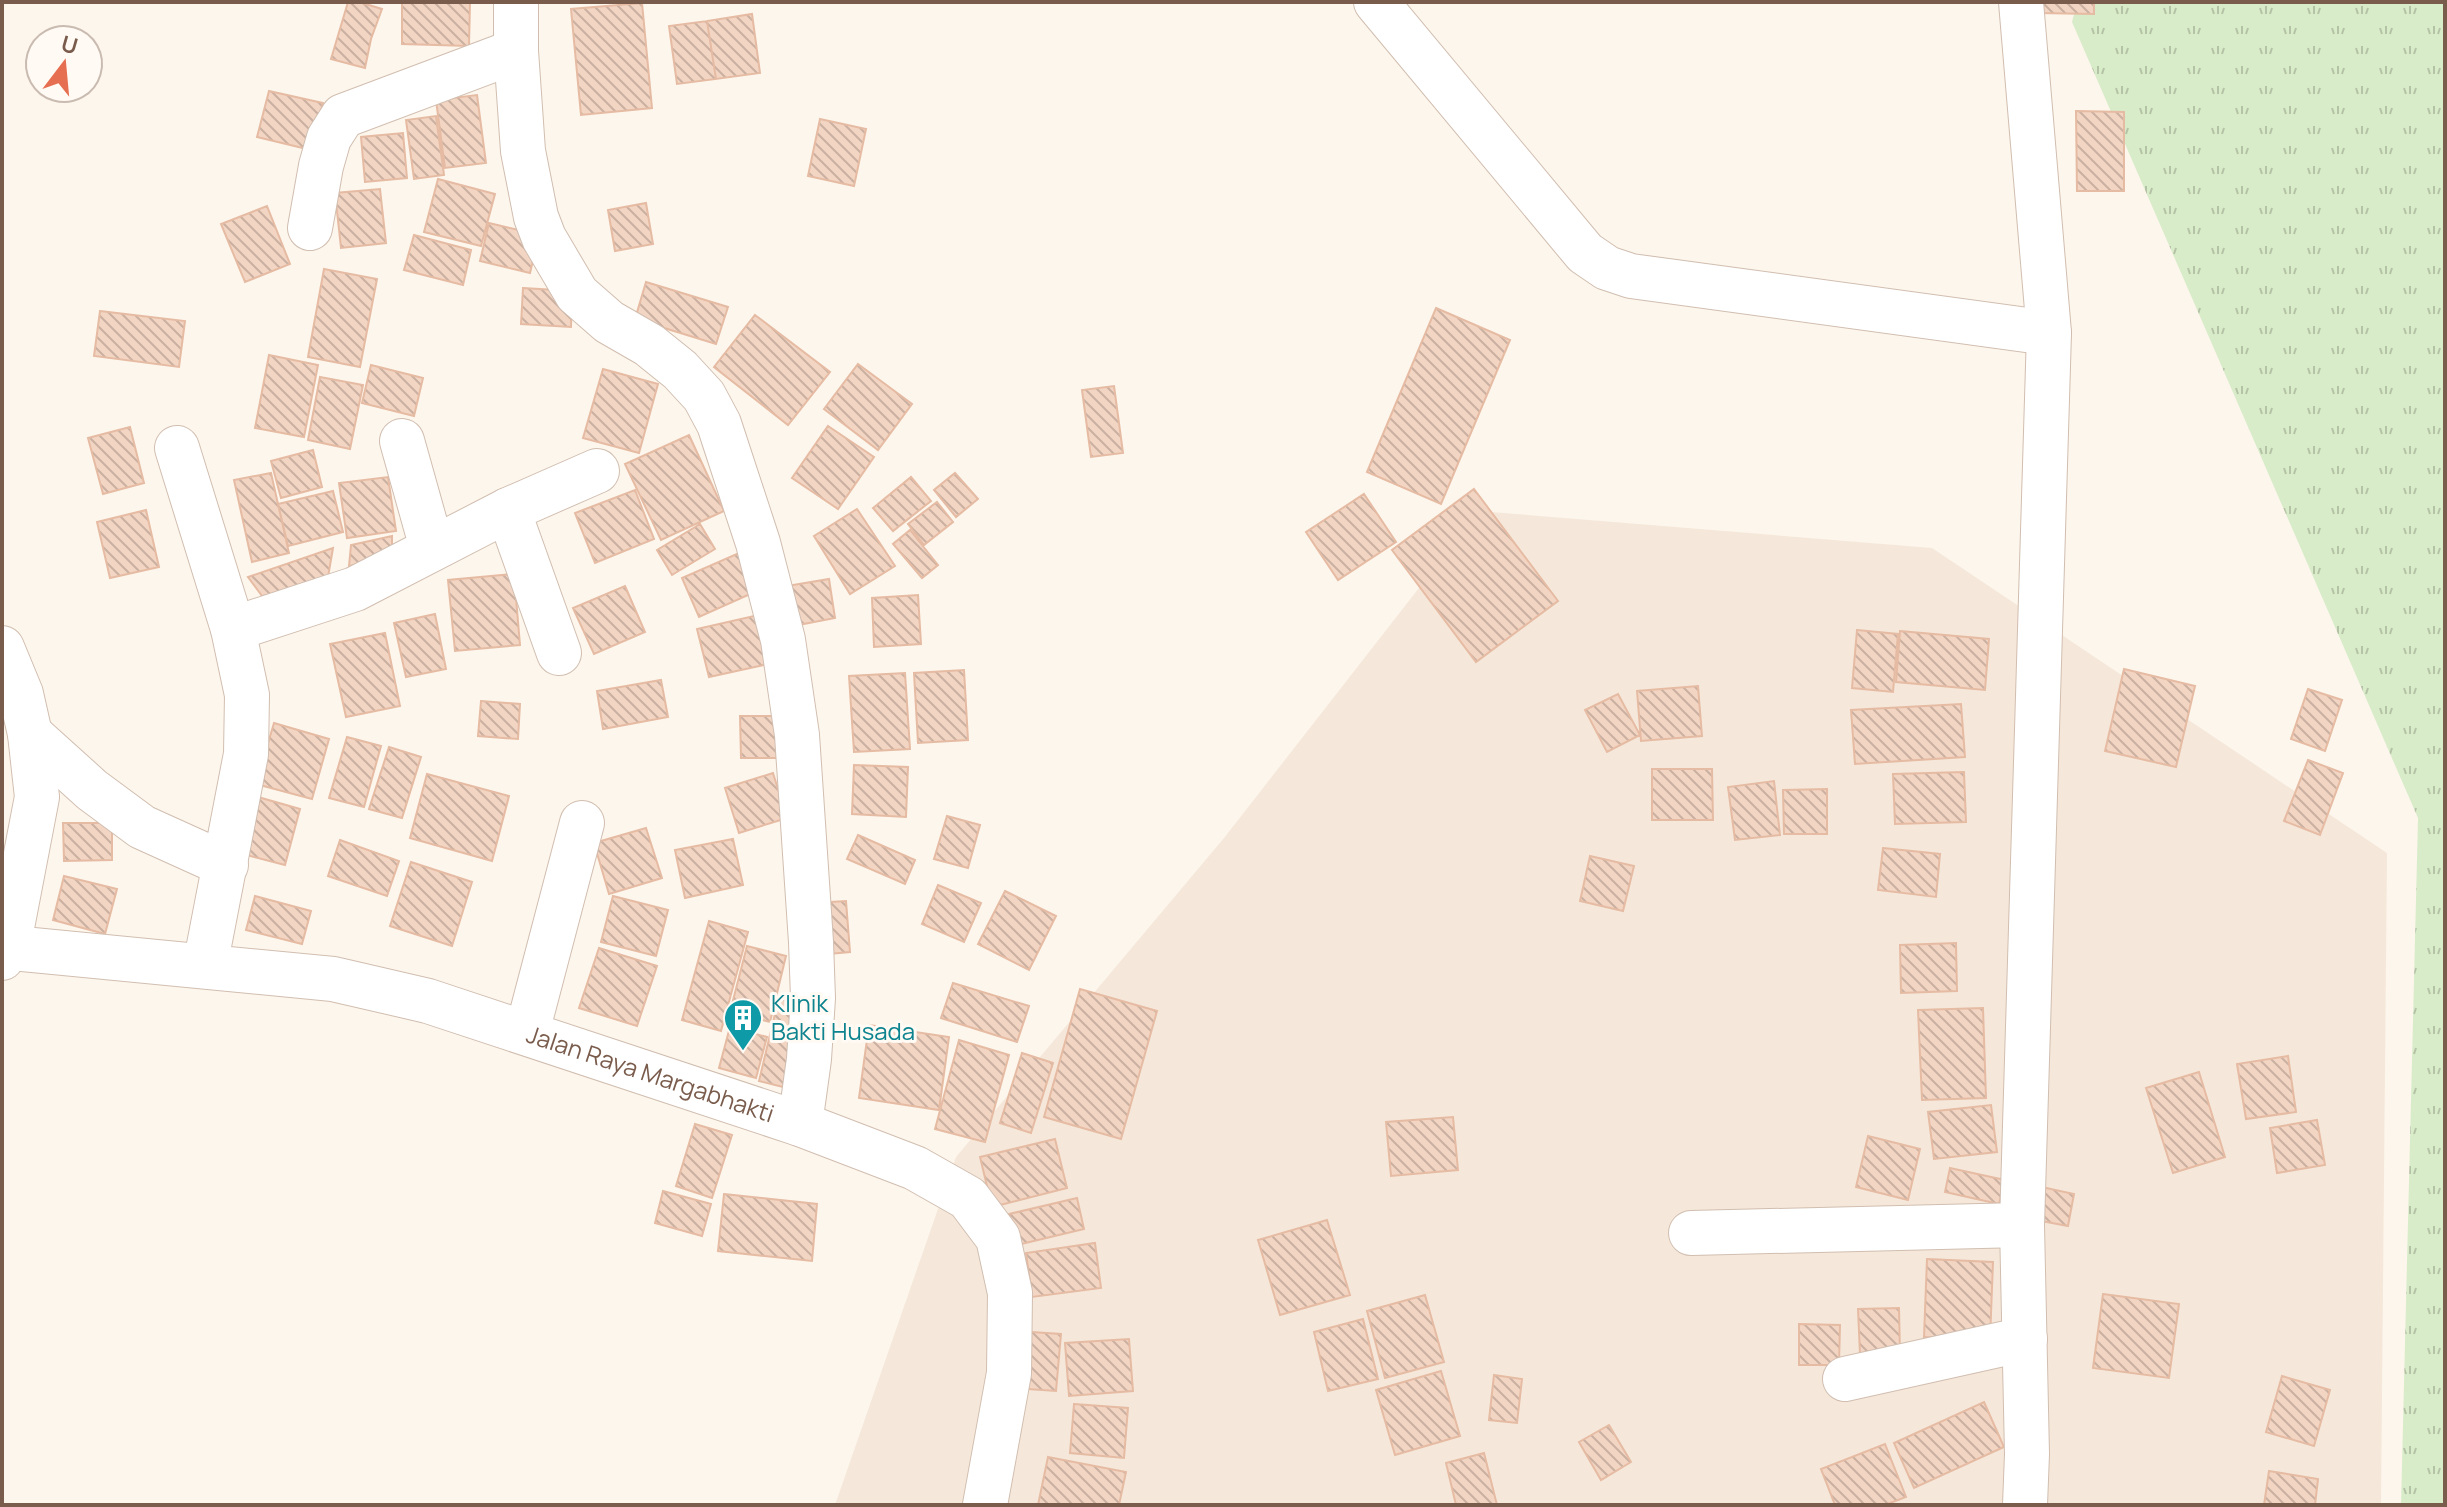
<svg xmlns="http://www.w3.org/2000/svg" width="2447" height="1507" font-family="Manrope,sans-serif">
	<defs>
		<pattern id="grass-tufts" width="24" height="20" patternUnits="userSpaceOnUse" patternTransform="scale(2)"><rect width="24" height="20" fill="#d8ecc9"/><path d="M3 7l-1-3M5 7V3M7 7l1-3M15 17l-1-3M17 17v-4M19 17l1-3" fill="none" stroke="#b4c2a5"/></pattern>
		<pattern id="building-back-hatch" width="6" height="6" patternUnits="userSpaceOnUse" patternTransform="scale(2)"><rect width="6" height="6" fill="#f3d5c3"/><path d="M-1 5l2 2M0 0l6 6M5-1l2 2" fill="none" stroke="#cab0a1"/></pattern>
	</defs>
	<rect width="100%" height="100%" fill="#fdf6ec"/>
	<!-- residential -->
	<path fill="#f5e8da" d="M1479,511l453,37 455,305 -6,652h-1546l121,-348 268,-319z"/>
	<!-- grass -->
	<path fill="url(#grass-tufts)" d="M2077,2h368v1503h-44l17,-687 -346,-796z"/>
	<!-- building -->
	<path fill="url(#building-back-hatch)" stroke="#e6bba3" stroke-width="2" d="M348,2h11l23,7 -11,30 -6,29 -34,-9z
		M402,2h68l-1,44 -67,-2z
		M2038,2h56v12l-56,-1z
		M642,3l10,105 -71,7 -10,-106z
		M752,14l8,59 -44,6 -9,-58z
		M707,21l9,58 -39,5 -8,-58z
		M269,91l54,12 -12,47 -54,-13z
		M477,95l9,68 -41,5 -9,-68z
		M2076,111l48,1v79h-47z
		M436,116l8,59 -30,4 -8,-59z
		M820,119l46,10 -12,57 -46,-10z
		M403,133l4,45 -42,4 -4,-45z
		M438,179l57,15 -14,52 -57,-14z
		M380,189l6,54 -45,5 -6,-55z
		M646,203l7,41 -38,7 -7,-41z
		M267,206l23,58 -45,18 -24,-58z
		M489,223l50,12 -9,38 -50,-12z
		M414,235l57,15 -8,35 -59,-15z
		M324,269l53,10 -17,88 -52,-10z
		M646,282l82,25 -12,37 -81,-25z
		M523,288l49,3 -1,36 -50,-3z
		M1436,308l74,32 -69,164 -74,-32z
		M100,311l85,10 -6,46 -85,-11z
		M755,315l75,57 -42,53 -74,-58z
		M269,355l49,10 -14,72 -49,-9z
		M858,364l54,40 -34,46 -54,-41z
		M371,365l52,13 -9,38 -52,-13z
		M603,369l55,15 -19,69 -56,-15z
		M320,377l43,8 -13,64 -42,-9z
		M1114,386l9,67 -32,4 -9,-67z
		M828,426l46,31 -36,52 -46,-31z
		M130,427l14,56 -41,11 -15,-56z
		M689,435l35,76 -63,29 -36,-76z
		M313,450l9,37 -41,11 -10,-37z
		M271,473l18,80 -37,9 -18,-82z
		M955,473l23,26 -22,18 -22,-27z
		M388,477l8,54 -49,7 -8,-55z
		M911,477l20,24 -38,30 -20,-23z
		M1474,489l84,112 -82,61 -84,-112z
		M635,490l19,49 -59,24 -20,-50z
		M333,491l10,41 -55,14 -10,-42z
		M1364,494l32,48 -58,38 -32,-48z
		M937,502l16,20 -29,23 -16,-21z
		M857,509l38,57 -45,28 -36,-58z
		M146,510l13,57 -49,11 -13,-56z
		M700,524l15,25 -43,26 -15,-25z
		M910,530l28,35 -16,13 -29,-34z
		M392,536v24l-43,6 2,-21z
		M333,548l-6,35 -65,13 -14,-19z
		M739,553l18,38 -58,26 -17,-39z
		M514,574l6,71 -65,6 -7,-71z
		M829,579l6,39 -47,9 -7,-40z
		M625,586l20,46 -51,22 -21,-46z
		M918,595l3,49 -47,3 -2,-49z
		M767,613l11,49 -69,15 -12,-48z
		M435,614l11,55 -40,8 -12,-54z
		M1857,630l41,4 -5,58 -41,-4z
		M1900,631l89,8 -4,51 -89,-8z
		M385,633l15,73 -54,11 -16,-73z
		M2124,669l71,17 -19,81 -71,-16z
		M964,670l4,70 -50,3 -4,-70z
		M905,673l5,76 -56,3 -5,-76z
		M661,680l7,37 -65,12 -6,-38z
		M1698,686l4,50 -61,5 -4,-50z
		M2308,689l34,11 -17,51 -34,-12z
		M1618,694l22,41 -33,17 -22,-42z
		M481,701l39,3 -2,35 -40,-3z
		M1961,704l4,53 -110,7 -4,-54z
		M740,716h44v42h-43z
		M274,723l55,16 -17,60 -56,-15z
		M347,737l34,9 -17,61 -35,-9z
		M389,747l32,10 -19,61 -33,-9z
		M2308,760l35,13 -23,62 -36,-14z
		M854,765l54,2 -2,50 -54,-3z
		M1652,769h60l1,51h-61z
		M1964,772l2,50 -71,2 -2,-50z
		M773,773l14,45 -48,15 -14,-45z
		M427,774l82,22 -17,65 -82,-23z
		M1774,781l6,54 -45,5 -7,-53z
		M1827,789v45h-43l-1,-44z
		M251,795l49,14 -15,56 -50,-13z
		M947,816l33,9 -12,43 -34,-9z
		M63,823h49v37l-48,1z
		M646,828l16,50 -53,16 -15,-51z
		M858,835l57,25 -10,24 -58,-25z
		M733,839l10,46 -58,13 -10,-48z
		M340,840l59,21 -12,35 -59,-20z
		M1883,848l57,6 -4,43 -58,-7z
		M1590,856l44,10 -11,45 -43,-10z
		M411,862l61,20 -20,64 -62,-20z
		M64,876l53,13 -12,45 -52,-14z
		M938,885l43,18 -17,39 -42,-18z
		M1005,891l51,25 -27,54 -51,-26z
		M255,896l56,15 -9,33 -56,-14z
		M613,896l55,14 -12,46 -55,-14z
		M846,901l4,51 -32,3 -5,-52z
		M709,921l39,11 -27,99 -39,-11z
		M1956,943l1,48 -56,2 -1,-48z
		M747,946l39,10 -16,66 -40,-10z
		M599,948l58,18 -20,60 -58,-18z
		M953,983l76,23 -12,36 -76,-24z
		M1080,989l77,22 -36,128 -77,-22z
		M779,997l32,8 -20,84 -32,-8z
		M1983,1008l3,90 -64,2 -4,-90z
		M869,1025l80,12 -10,73 -80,-12z
		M730,1027l37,10 -11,41 -37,-10z
		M959,1040l50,15 -24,87 -50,-13z
		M1022,1053l31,10 -22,70 -31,-10z
		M2288,1056l8,56 -50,7 -9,-55z
		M2199,1072l26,85 -52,16 -27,-85z
		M1991,1105l6,47 -63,7 -6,-47z
		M1453,1117l5,53 -67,6 -5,-54z
		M2317,1120l8,45 -48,8 -7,-45z
		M695,1124l37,11 -20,63 -36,-12z
		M1868,1136l52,13 -12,51 -52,-13z
		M1055,1139l12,49 -75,19 -12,-50z
		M1950,1168l55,12 -6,24 -54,-12z
		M2037,1186l37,8 -6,32 -37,-7z
		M663,1191l48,13 -9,32 -47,-13z
		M724,1194l93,10 -5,57 -94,-10z
		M1077,1198l7,31 -67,16 -8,-31z
		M1327,1220l23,75 -70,20 -22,-75z
		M1095,1243l6,45 -69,9 -6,-44z
		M1927,1259l66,3 -3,78 -66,-3z
		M2103,1294l76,10 -10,74 -76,-10z
		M1425,1295l19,67 -59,16 -18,-67z
		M1899,1308l1,45 -40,1 -2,-45z
		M1363,1319l15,60 -50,12 -14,-59z
		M1799,1324l41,1 -1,40h-40z
		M1016,1331l45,3 -5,57 -44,-3z
		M1129,1339l4,52 -64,5 -4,-53z
		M1441,1371l19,65 -65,19 -19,-65z
		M1494,1375l28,4 -5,44 -28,-3z
		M2282,1376l48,14 -16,56 -48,-14z
		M1984,1402l20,45 -90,41 -20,-45z
		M1074,1404l54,4 -4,50 -54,-5z
		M1609,1425l22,37 -30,18 -22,-38z
		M1885,1444l21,53 -21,8h-50l-14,-36z
		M1484,1453l13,52h-41l-10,-42z
		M1048,1457l78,15 -7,33h-81z
		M2269,1471l49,8 -3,26h-51z"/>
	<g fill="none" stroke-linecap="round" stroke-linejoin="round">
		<!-- minor casing -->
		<g stroke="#d1beb0" stroke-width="46">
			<g id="minor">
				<path d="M516,2v49l7,100 13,66 8,21 33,56 32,28 40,23 31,25 24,26 15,28 39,119 25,97 14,95 14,207 2,56 -4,61 -9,65"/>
				<path d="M1376,2l209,251 22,15 24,8 418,57"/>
				<path d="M2021,2l28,331 -27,892 5,229 -2,51"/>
				<path d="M310,228l11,-62 8,-28 14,-22 173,-65"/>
				<path d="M402,441l30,107"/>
				<path d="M177,448l56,181 14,66 -1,59 -41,212"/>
				<path d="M508,510l51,143"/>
				<path d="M233,629l122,-40 153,-79 89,-39"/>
				<path d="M2,648l19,46 9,40 7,63 -29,151 -6,10"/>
				<path d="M30,734l62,56 50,37 84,38"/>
				<path id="s1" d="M2,947l331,32 95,22 372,123 115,44 53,30 30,40 12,55 -1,80 -24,132"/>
				<path d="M527,1032l55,-209"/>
				<path d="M1691,1233l331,-8"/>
				<path d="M1845,1379l180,-40"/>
			</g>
		</g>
		<!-- minor -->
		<use href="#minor" stroke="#fff" stroke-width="44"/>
	</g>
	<!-- icons -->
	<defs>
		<g id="building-pin" transform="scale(2)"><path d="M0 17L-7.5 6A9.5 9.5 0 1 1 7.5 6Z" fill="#0f9aa8" stroke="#fffaf3"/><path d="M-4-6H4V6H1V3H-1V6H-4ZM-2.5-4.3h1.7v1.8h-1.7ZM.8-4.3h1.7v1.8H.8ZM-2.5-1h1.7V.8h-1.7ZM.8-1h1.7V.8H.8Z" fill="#fff"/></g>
	</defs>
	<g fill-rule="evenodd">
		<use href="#building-pin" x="743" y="1018"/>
	</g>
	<g text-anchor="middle" stroke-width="6" stroke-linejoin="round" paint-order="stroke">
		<!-- culture labels -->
		<g font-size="24" fill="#0d838f" stroke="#fffaf3" text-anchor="start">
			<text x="771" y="1012">Klinik<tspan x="771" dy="28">Bakti Husada</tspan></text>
		</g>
		<!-- street labels -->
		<g font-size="24" fill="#7a5c4d" stroke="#fffaf3">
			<text dy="8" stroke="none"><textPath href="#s1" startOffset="664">Jalan Raya Margabhakti</textPath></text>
		</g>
	</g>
	<!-- border -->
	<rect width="2447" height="1507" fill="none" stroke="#7a5c4d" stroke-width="8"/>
	<!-- north arrow -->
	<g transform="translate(64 64) rotate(16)"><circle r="38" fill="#fffaf3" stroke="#cabbb1" stroke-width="2"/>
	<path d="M0-6L14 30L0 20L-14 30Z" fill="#e76f51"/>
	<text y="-12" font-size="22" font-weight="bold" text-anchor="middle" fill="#7a5c4d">U</text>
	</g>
</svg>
